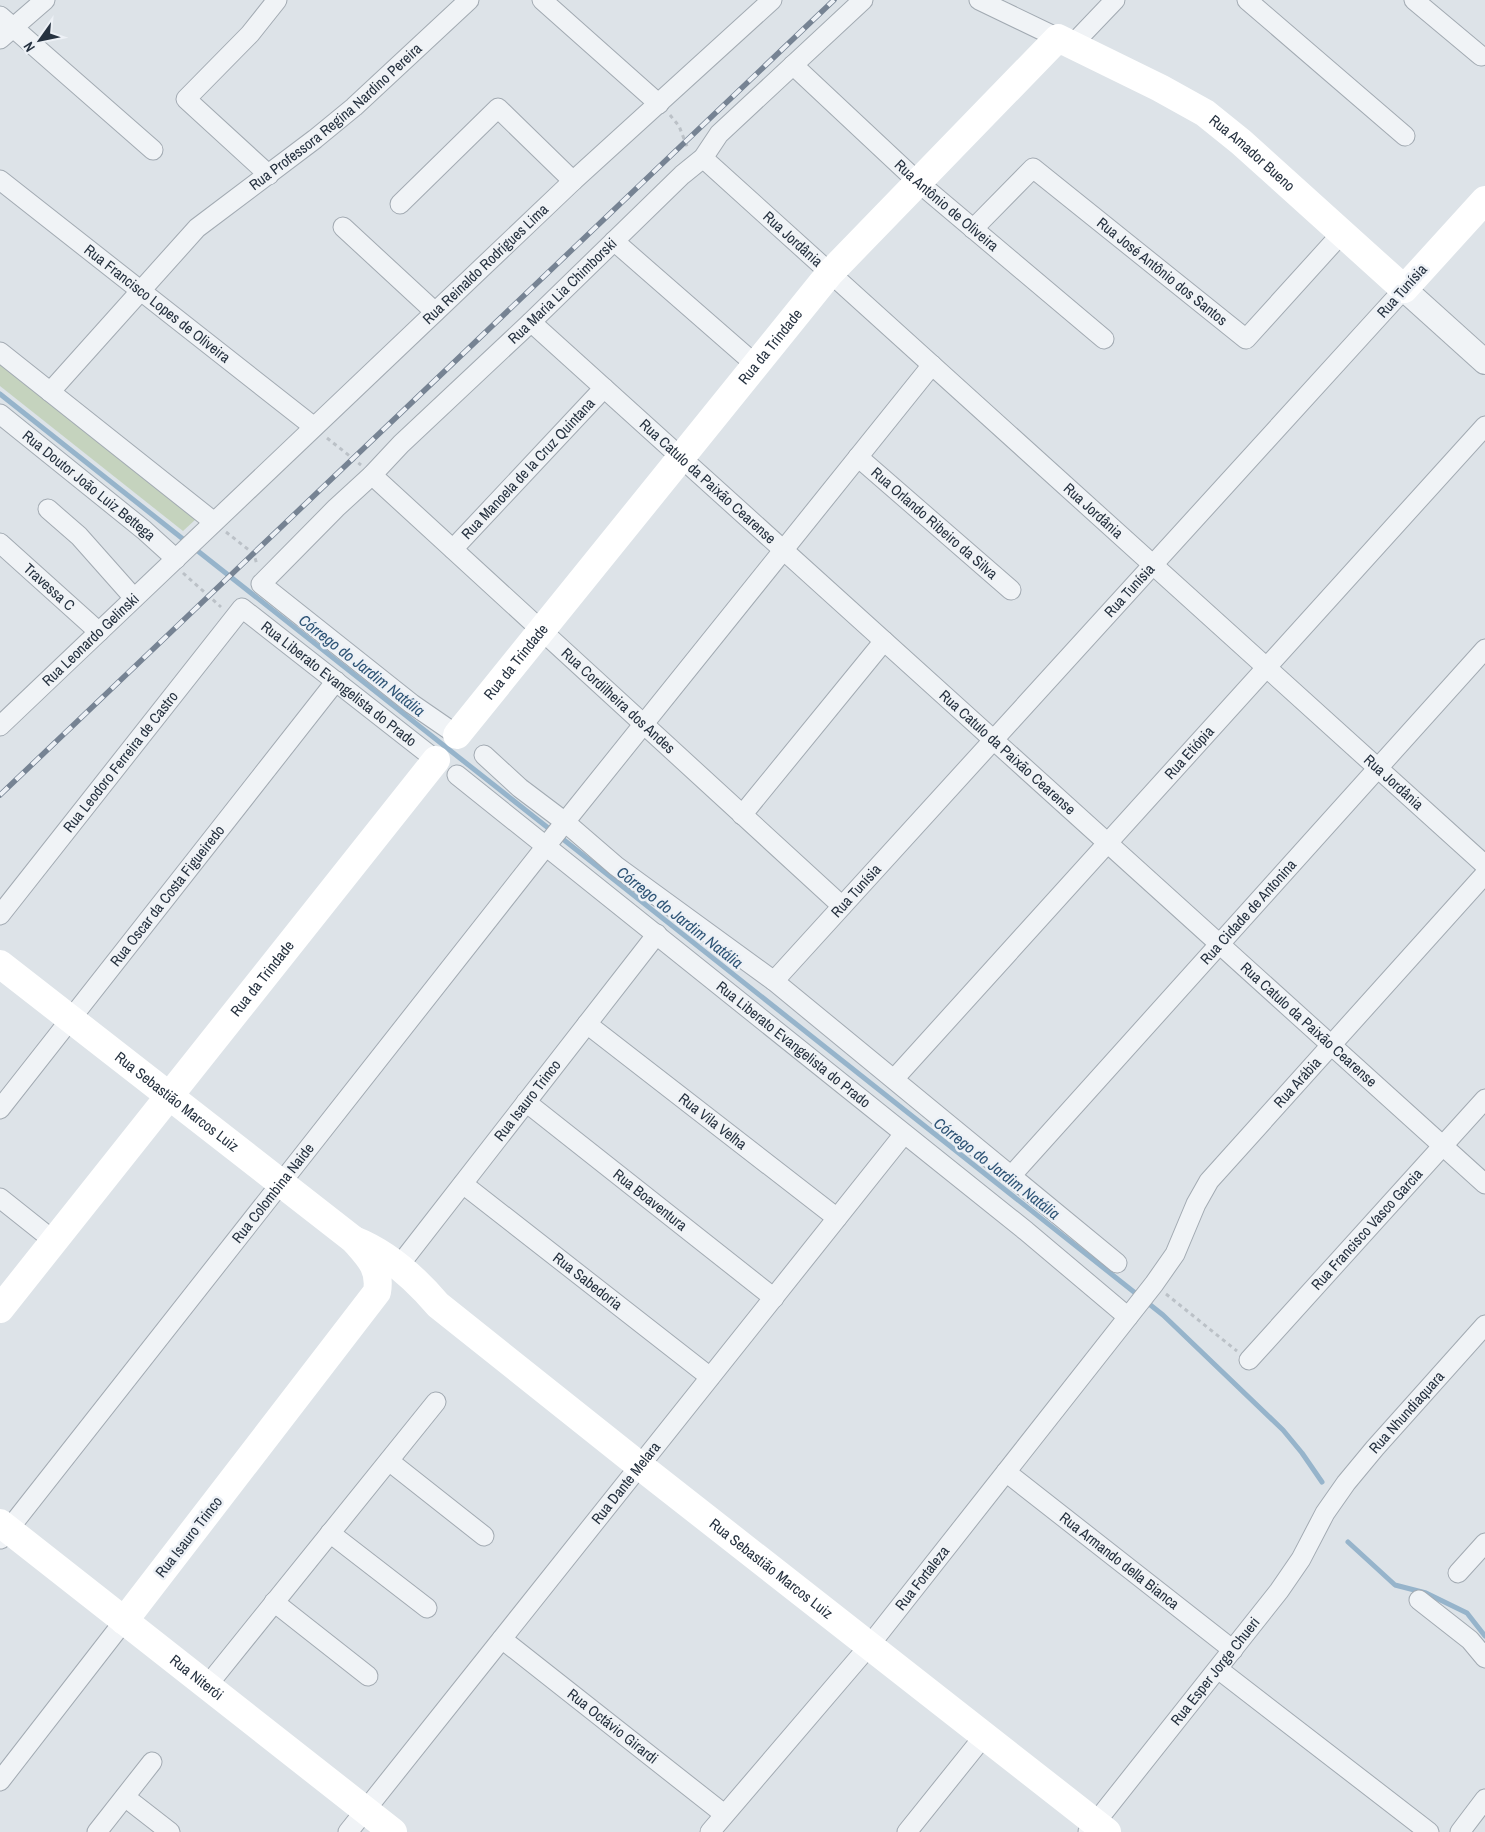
<svg xmlns="http://www.w3.org/2000/svg" width="1485" height="1832" font-family="'Archivo Narrow',sans-serif">
	<rect width="100%" height="100%" fill="#dde3e8"/>
	<!-- green -->
	<path fill="#c5d3be" d="M0,363l196,156 -13,12 -183,-145z"/>
	<g fill="none" stroke-linecap="round" stroke-linejoin="round">
		<!-- stream -->
		<path stroke="#96b4cb" stroke-width="5" d="M0,394l188,149
			M194,548l358,283
			M559,836l604,479 120,115 19,23 20,29
			M1348,1542l47,43 31,8 41,20 18,23"/>
		<!-- minor casing -->
		<g stroke="#a2aab2" stroke-width="21">
			<g id="minor">
				<path d="M542,0l117,104"/>
				<path d="M979,0l79,38"/>
				<path d="M1247,0l158,136"/>
				<path d="M1414,0l67,56"/>
				<path d="M0,16l153,134"/>
				<path d="M0,39l45,-39"/>
				<path d="M1072,45l43,-45"/>
				<path id="s1" d="M793,65l126,118 185,156"/>
				<path id="s2" d="M703,158l782,707"/>
				<path d="M269,175l-83,-76 64,-65 27,-34"/>
				<path id="s3" d="M0,180l314,247"/>
				<path d="M400,204l98,-96 75,73"/>
				<path d="M343,227l92,85"/>
				<path id="s4" d="M973,229l60,-61 213,171 96,-106"/>
				<path d="M614,241l142,124"/>
				<path id="s5" d="M531,322l954,862"/>
				<path d="M0,352l214,170"/>
				<path id="s6" d="M50,392l147,-164 118,-89 39,-32 115,-107"/>
				<path id="s7" d="M0,414l144,116 32,29"/>
				<path id="s8" d="M858,457l153,133"/>
				<path id="s9" d="M372,475l470,431"/>
				<path d="M48,509l31,27 55,62"/>
				<path id="s10" d="M0,543l99,89"/>
				<path id="s11" d="M453,549l151,-161"/>
				<path id="s12" d="M0,726l573,-545 199,-181"/>
				<path id="s13" d="M457,735l-45,-31 -151,-120 75,-76 36,-33 29,-31 130,-122 151,-147 21,-17 16,-24 144,-134"/>
				<path d="M484,755l36,33 45,34 51,44 158,115 343,282"/>
				<path id="s14" d="M457,775l569,456 102,86"/>
				<path d="M742,815l142,-174"/>
				<path id="s15" d="M0,915l242,-307 194,152"/>
				<path id="s16" d="M774,981l630,-692"/>
				<path id="s17" d="M587,1024l250,194"/>
				<path id="s18" d="M894,1079l591,-653"/>
				<path id="s19" d="M526,1102l248,196"/>
				<path id="s20" d="M0,1109l336,-428"/>
				<path id="s21" d="M1011,1176l474,-527"/>
				<path id="s22" d="M463,1184l247,193"/>
				<path d="M0,1198l54,43"/>
				<path id="s23" d="M398,1267l259,-333"/>
				<path id="s24" d="M1249,1360l236,-261"/>
				<path d="M389,1461l95,75"/>
				<path id="s25" d="M1006,1472l227,178"/>
				<path d="M330,1533l97,75"/>
				<path id="s26" d="M1,1539l564,-717 367,-457"/>
				<path d="M1458,1573l27,-30"/>
				<path d="M1419,1600l51,40 15,18"/>
				<path d="M274,1602l94,74"/>
				<path id="s27" d="M502,1639l222,175"/>
				<path d="M1218,1669l211,163"/>
				<path d="M207,1686l229,-284"/>
				<path d="M0,1781l124,-160"/>
				<path d="M125,1797l45,35"/>
				<path d="M97,1832l55,-70"/>
				<path id="s28" d="M348,1832l556,-698"/>
				<path id="s29" d="M710,1832l159,-186 285,-362 21,-30 21,-50 13,-23 276,-307"/>
				<path d="M907,1832l77,-96"/>
				<path id="s30" d="M1088,1832l191,-241 22,-32 24,-46 21,-30 29,-35 110,-123"/>
				<path d="M1460,1832l25,-33"/>
			</g>
		</g>
		<!-- tertiary casing -->
		<g stroke="#a2aab2" stroke-width="26">
			<path id="tertiary" d="M1404,289l81,73"/>
		</g>
		<!-- path -->
		<path stroke="#bbc1c7" stroke-width="3" stroke-dasharray="4 4" stroke-linecap="butt" d="M670,115l9,11 9,23
			M327,438l34,27
			M226,532l28,22 3,11
			M183,573l38,34
			M1166,1294l71,57"/>
		<!-- minor -->
		<use href="#minor" stroke="#f0f3f6" stroke-width="19"/>
		<!-- tertiary -->
		<use href="#tertiary" stroke="#f0f3f6" stroke-width="24"/>
		<!-- secondary -->
		<g stroke="#fff" stroke-width="28">
			<path id="s31" d="M457,735l373,-462 228,-235 102,50 45,25 36,29 163,147 81,-89"/>
			<path id="s32" d="M0,964l354,276c15,17 27,28 23,52l-253,329"/>
			<path id="s33" d="M354,1240c33,13 61,38 84,65l202,161 467,366"/>
			<path id="s34" d="M0,1309l436,-549"/>
			<path id="s35" d="M0,1523l393,309"/>
		</g>
		<!-- rail casing -->
		<g stroke="#768393" stroke-width="5.5">
			<path id="rail" d="M0,795l834,-795"/>
		</g>
		<!-- rail -->
		<use href="#rail" stroke="#edf1f6" stroke-width="4" stroke-dasharray="11" stroke-linecap="butt"/>
	</g>
	<g text-anchor="middle" stroke-width="5" stroke-linejoin="round" paint-order="stroke">
		<!-- street labels -->
		<g font-size="15" fill="#263240" stroke="#edf1f6">
			<text dy="5" stroke="none"><textPath href="#s6" startOffset="398">Rua Professora Regina Nardino Pereira</textPath></text>
			<text dy="5" stroke="none"><textPath href="#s31" startOffset="1148">Rua Amador Bueno</textPath></text>
			<text dy="5" stroke="none"><textPath href="#s1" startOffset="208">Rua Antônio de Oliveira</textPath></text>
			<text dy="5" stroke="none"><textPath href="#s2" startOffset="121">Rua Jordânia</textPath></text>
			<text dy="5" stroke="none"><textPath href="#s12" startOffset="670">Rua Reinaldo Rodrigues Lima</textPath></text>
			<text dy="5" stroke="none"><textPath href="#s4" startOffset="251">Rua José Antônio dos Santos</textPath></text>
			<text dy="5" stroke="none"><textPath href="#s13" startOffset="668">Rua Maria Lia Chimborski</textPath></text>
			<text transform="translate(1402 291) rotate(-48)" y="5">Rua Tunísia</text>
			<text dy="5" stroke="none"><textPath href="#s3" startOffset="200">Rua Francisco Lopes de Oliveira</textPath></text>
			<text dy="5" stroke="none"><textPath href="#s31" startOffset="499">Rua da Trindade</textPath></text>
			<text dy="5" stroke="none"><textPath href="#s11" startOffset="110">Rua Manoela de la Cruz Quintana</textPath></text>
			<text dy="5" stroke="none"><textPath href="#s5" startOffset="238">Rua Catulo da Paixão Cearense</textPath></text>
			<text dy="5" stroke="none"><textPath href="#s7" startOffset="114">Rua Doutor João Luiz Bettega</textPath></text>
			<text dy="5" stroke="none"><textPath href="#s2" startOffset="526">Rua Jordânia</textPath></text>
			<text dy="5" stroke="none"><textPath href="#s8" startOffset="101">Rua Orlando Ribeiro da Silva</textPath></text>
			<text dy="5" stroke="none"><textPath href="#s10" startOffset="66">Travessa C</textPath></text>
			<text dy="5" stroke="none"><textPath href="#s16" startOffset="528">Rua Tunísia</textPath></text>
			<text dy="5" stroke="none"><textPath href="#s12" startOffset="125">Rua Leonardo Gelinski</textPath></text>
			<text dy="5" stroke="none"><textPath href="#s31" startOffset="94">Rua da Trindade</textPath></text>
			<text dy="5" stroke="none"><textPath href="#s15" startOffset="514">Rua Liberato Evangelista do Prado</textPath></text>
			<text dy="5" stroke="none"><textPath href="#s9" startOffset="334">Rua Cordilheira dos Andes</textPath></text>
			<text dy="5" stroke="none"><textPath href="#s5" startOffset="642">Rua Catulo da Paixão Cearense</textPath></text>
			<text dy="5" stroke="none"><textPath href="#s18" startOffset="440">Rua Etiópia</textPath></text>
			<text dy="5" stroke="none"><textPath href="#s15" startOffset="195">Rua Leodoro Ferreira de Castro</textPath></text>
			<text dy="5" stroke="none"><textPath href="#s2" startOffset="931">Rua Jordânia</textPath></text>
			<text dy="5" stroke="none"><textPath href="#s16" startOffset="122">Rua Tunísia</textPath></text>
			<text dy="5" stroke="none"><textPath href="#s20" startOffset="271">Rua Oscar da Costa Figueiredo</textPath></text>
			<text dy="5" stroke="none"><textPath href="#s21" startOffset="355">Rua Cidade de Antonina</textPath></text>
			<text dy="5" stroke="none"><textPath href="#s34" startOffset="422">Rua da Trindade</textPath></text>
			<text dy="5" stroke="none"><textPath href="#s5" startOffset="1048">Rua Catulo da Paixão Cearense</textPath></text>
			<text dy="5" stroke="none"><textPath href="#s14" startOffset="431">Rua Liberato Evangelista do Prado</textPath></text>
			<text dy="5" stroke="none"><textPath href="#s29" startOffset="955">Rua Arábia</textPath></text>
			<text dy="5" stroke="none"><textPath href="#s23" startOffset="211">Rua Isauro Trinco</textPath></text>
			<text dy="5" stroke="none"><textPath href="#s32" startOffset="224">Rua Sebastião Marcos Luiz</textPath></text>
			<text dy="5" stroke="none"><textPath href="#s17" startOffset="159">Rua Vila Velha</textPath></text>
			<text dy="5" stroke="none"><textPath href="#s26" startOffset="440">Rua Colombina Naide</textPath></text>
			<text dy="5" stroke="none"><textPath href="#s19" startOffset="158">Rua Boaventura</textPath></text>
			<text dy="5" stroke="none"><textPath href="#s24" startOffset="176">Rua Francisco Vasco Garcia</textPath></text>
			<text dy="5" stroke="none"><textPath href="#s22" startOffset="158">Rua Sabedoria</textPath></text>
			<text dy="5" stroke="none"><textPath href="#s30" startOffset="528">Rua Nhundiaquara</textPath></text>
			<text dy="5" stroke="none"><textPath href="#s28" startOffset="446">Rua Dante Melara</textPath></text>
			<text transform="translate(189 1537) rotate(-52)" y="5">Rua Isauro Trinco</text>
			<text dy="5" stroke="none"><textPath href="#s25" startOffset="144">Rua Armando della Bianca</textPath></text>
			<text dy="5" stroke="none"><textPath href="#s33" startOffset="532">Rua Sebastião Marcos Luiz</textPath></text>
			<text dy="5" stroke="none"><textPath href="#s29" startOffset="331">Rua Fortaleza</textPath></text>
			<text dy="5" stroke="none"><textPath href="#s30" startOffset="205">Rua Esper Jorge Chueri</textPath></text>
			<text dy="5" stroke="none"><textPath href="#s35" startOffset="250">Rua Niterói</textPath></text>
			<text dy="5" stroke="none"><textPath href="#s27" startOffset="141">Rua Octávio Girardi</textPath></text>
		</g>
		<!-- water labels -->
		<g font-size="16" font-style="italic" fill="#2e5476" stroke="#edf1f6">
			<text transform="translate(362 665) rotate(38)" y="6">Córrego do Jardim Natália</text>
			<text transform="translate(680 917) rotate(38)" y="6">Córrego do Jardim Natália</text>
			<text transform="translate(997 1168) rotate(38)" y="6">Córrego do Jardim Natália</text>
		</g>
	</g>
	<!-- north arrow -->
	<g transform="translate(40 40) rotate(237)" stroke="#edf1f6" stroke-width="4" paint-order="stroke">
	<path d="M0-4L9 19L0 12L-9 19Z" fill="#263240"/>
	<text y="-8" font-size="14" font-weight="bold" text-anchor="middle" fill="#263240">N</text>
	</g>
</svg>
